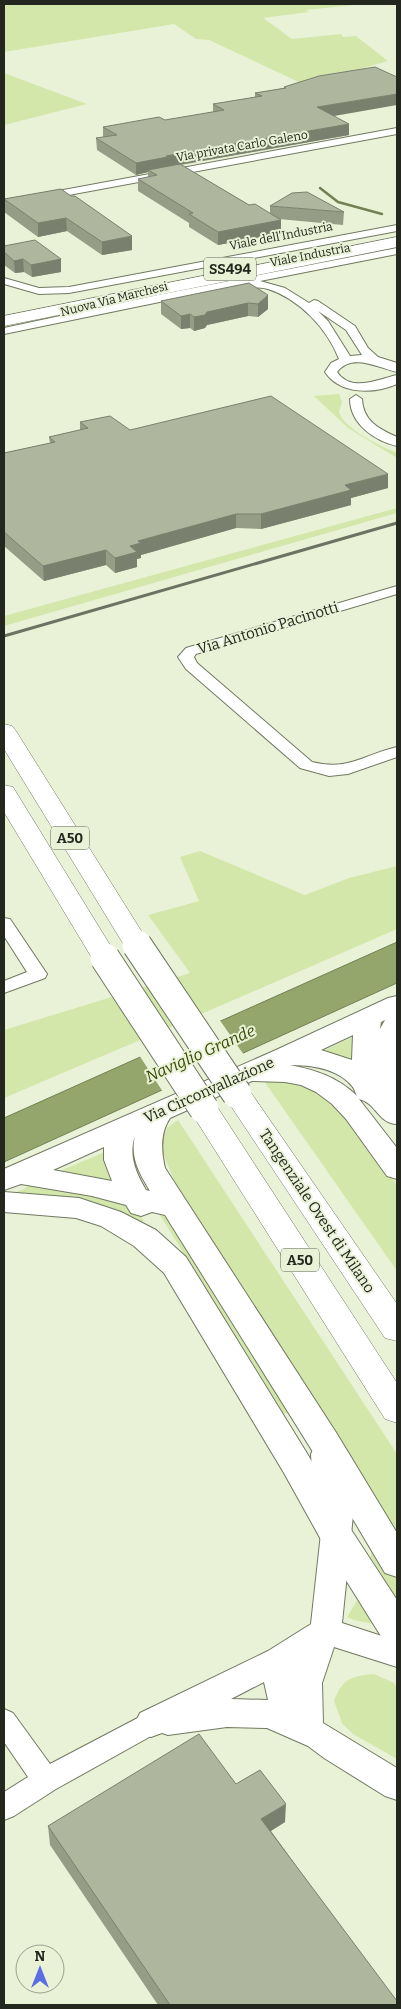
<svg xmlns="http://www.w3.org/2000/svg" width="401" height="2009" font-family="Bitter,serif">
	<rect width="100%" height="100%" fill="#e9f2d7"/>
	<!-- green -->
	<path fill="#d4e7ab" d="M4,4h360l-58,6 3,2 -46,6 29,21 49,-5 2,3 13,-1 32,25 -83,24 -96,-45 -13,-1 -22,-15 -170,28z
		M4,73l83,31 -83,21z
		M339,394l3,8 -3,10c6,18 42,34 58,41v5l-49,-30 -34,-32z
		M397,508v5l-393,113v-10z
		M200,851l105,44 44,-17 48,-12v63l-184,80 -209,89v-68l186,-57 -42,-58 51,-14 -19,-44z
		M355,1036l2,28 -36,-12z
		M281,1078l35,9 41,40 40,58v86l-133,-190z
		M178,1120l219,334v81l-222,-353 -15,-35 7,-19z
		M105,1152l12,32 -55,-11v-3z
		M37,1182c30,5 92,9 107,39l-4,1 -63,-22 -24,-4 -34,-2 -2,-2z
		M161,1208l128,205 -6,1 -2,-3 -123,-199z
		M377,1550l20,30v20l-26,-43v-6z
		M361,1594l17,31 -24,-5 -7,-3z
		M374,1674l20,9 3,5v71l-44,-25 -11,-11 -8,-22c8,-22 17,-25 40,-27z"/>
	<!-- water -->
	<path fill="#94a66b" stroke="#728054" d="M397,942v41l-393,179v-44z"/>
	<!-- pier -->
	<path fill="#e9f2d7" d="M219,1019l25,36 -81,37 -24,-37z"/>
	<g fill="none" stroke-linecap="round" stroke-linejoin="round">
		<!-- stream -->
		<path stroke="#728054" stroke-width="2.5" d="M320,188l18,14 44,12"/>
		<!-- minor casing -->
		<g stroke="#717961" stroke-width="2">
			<path id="minor" d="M397,128v6l-393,73v-6z
				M397,225v6l-328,62 -30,1 -35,-10v-6l35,10 30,-1z
				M397,248v6l-137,27 25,7 24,15 5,-3 4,1 37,25 13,22 10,9 19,6v9c-18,-4 -45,-20 -60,0 14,21 42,7 60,3v9c-23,10 -57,11 -72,-12l6,-9 8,-4c-12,-31 -40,-60 -71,-70 -7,-2 -13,-1 -20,-3l-1,-2 -243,50v-6l154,-33zM318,311l28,19 16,25 -12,1 -22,-35z
				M356,395l6,4c1,22 17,30 35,38v9c-22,-5 -47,-22 -47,-47z
				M397,586v8l-201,60 -2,3 3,6 115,99c37,9 51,-7 85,-15v10l-49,17 -19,2 -29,-8 -114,-99 -8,-12 8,-9z
				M4,918l6,1 37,55 -2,4 -41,15v-12l23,-9 -23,-36z
				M4,1709l9,4 37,51 101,-53 9,4 4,8 -4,8 -104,58 -42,27 -10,4v-28l24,-15 -24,-35z"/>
		</g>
		<!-- tertiary casing -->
		<g stroke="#717961" stroke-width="2">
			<path id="tertiary" d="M325,1443l10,3 4,8 1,17 8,19 5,25 -11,108 55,18v26l-63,-20 -12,36 1,40 74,45v32l-12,-4 -61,-38 -16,-12 -41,-18 -40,-1 -59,8 -6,-2 -11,4 -11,-4 -5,-10 5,-10 128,-62 43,-27 12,-109 -3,-25 -8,-19 -1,-17 4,-8zM264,1682l4,18 -37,-1z"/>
		</g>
		<!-- secondary casing -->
		<g stroke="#717961" stroke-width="2">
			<path id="secondary" d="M397,996v128c-18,0 -21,-21 -38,-25l38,49v31l-10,-3 -41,-57 -14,-15 -16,-12 -15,-7 -16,-3 -33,-1 -82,37c-10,15 -9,33 -5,50l172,266 60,99v44l-12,-4 -72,-121 -148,-237 -13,-3 -11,4 -10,-3 -5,-8 -34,-9 -71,-12 -17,6v-21l272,-119 112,-52zM385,1020l-5,9 1,-7zM353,1035l-1,25 -31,-10zM290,1065c21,0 47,3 62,21 3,3 3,7 5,10 -19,-19 -42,-26 -67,-31zM135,1136c-5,21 4,37 15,55l-4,-1c-10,-17 -18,-35 -11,-54zM104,1147v13l8,21 -59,-11z
				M4,1192l75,6 42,14 35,18 30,27 122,198 40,70 49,75v45l-13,-4 -60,-96 -40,-72 -120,-200 -30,-27 -33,-20 -25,-8 -72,-6z"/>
		</g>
		<!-- primary casing -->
		<g stroke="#717961" stroke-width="1">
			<path id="primary" d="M397,237v10l-393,79v-10z"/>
		</g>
		<!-- motorway casing -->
		<g stroke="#717961" stroke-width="1">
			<path id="motorway" d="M4,724l8,2 4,5 134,214 -4,6 -9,2 -9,-2 -4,-6 -120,-196z
				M4,785l9,2 3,5 102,166 -4,6 -9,2 -9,-2 -4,-6 -88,-146z
				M237,1084l10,3 150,217v37l-12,-3 -162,-244 4,-7z
				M204,1099l10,3 183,281v40l-12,-4 -196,-310 5,-7z"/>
		</g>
		<!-- minor -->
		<use href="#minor" fill="#fff" fill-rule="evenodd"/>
		<!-- tertiary -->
		<use href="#tertiary" fill="#fff" fill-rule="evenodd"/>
		<!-- secondary -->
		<use href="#secondary" fill="#fff" fill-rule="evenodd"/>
		<!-- primary -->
		<use href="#primary" fill="#fff" fill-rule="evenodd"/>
		<!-- motorway -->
		<use href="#motorway" fill="#fff" fill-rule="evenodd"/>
		<!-- rail -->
		<path stroke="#6d7262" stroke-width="3" d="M4,636l393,-113"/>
		<!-- motorway-bridge casing -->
		<g stroke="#717961" stroke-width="31" stroke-linecap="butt">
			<path id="motorway-bridge" d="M137,945l100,149
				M105,958l99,151"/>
		</g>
		<!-- motorway-bridge -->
		<use href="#motorway-bridge" stroke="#fff" stroke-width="29"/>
	</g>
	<!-- wall -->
	<path fill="#969d87" d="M284,87l50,29 15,19 -168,30 68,40 21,9v-8l74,6 -1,13 -64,-6 2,1v13l-63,12 -29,-18v-4l-51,-32v-12l10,-2v-5l-12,3 -39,-25 -1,-12 7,-1v-10l62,-7 48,-8v-8l42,-7v-4l29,-5z
		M61,189l71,61 -30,5 -35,-24 -29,6 -34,-25v-13z
		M4,246l57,13v13l-29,5 -8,-5 -9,1 -11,-8z
		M249,283l19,26 -10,8 -10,-1 -41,9 -2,3 -11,3 -4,-3 -9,1 -20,-15v-13z
		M80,422l50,8 258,58 -37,10v7l-90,24 -25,-1 -95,27v3l-4,1v8l-22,6 -9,-8 -62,16 -40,-35v-93l46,-10 -1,-6 31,-7z
		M236,1784l49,38 -14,9 126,174h-239l-108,-160 -2,-19z"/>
	<!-- shaded-wall -->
	<path fill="#7a806e" d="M397,94v11l-80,14v-12z
		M349,124v11l-201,35v2l-12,3v-12l30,-7z
		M66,218l1,13 -29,6v-14z
		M281,220v13l-63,12v-13z
		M132,236v14l-30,5v-13z
		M23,259l1,13 -9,1 -1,-12z
		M61,259v13l-29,5 -1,-12z
		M268,295v14l-10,8v-13z
		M248,303v13l-41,9 -2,3 -11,3v-14l13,-5z
		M190,314v14l-9,1v-13z
		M388,474v14l-37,10v7l-90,24v-15l84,-29z
		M236,514v14l-95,27v3l-4,1v8l-22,6v-15l23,-17z
		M106,550v15l-62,16 -1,-15z
		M286,1804l-1,18 -24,15v-18z"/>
	<!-- building -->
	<path fill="#aeb79d" stroke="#7a806e" d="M375,67l22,10v17l-80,13 32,17 -183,32 2,1 -32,6 -40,-25 21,-3 -14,-8 56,-10 6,3 59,-10 -11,-6 49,-8 -7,-3 31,-5 -2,-1 35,-11z
		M180,164l69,41 6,-1 26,16 -63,12 -29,-18 4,-1 -55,-34 19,-4 -9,-5z
		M61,189l10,7h4l57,40 -30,6 -36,-24 -28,5 -34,-24z
		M307,192l37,20 -74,-6 22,-13z
		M35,240l26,19 -30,6 -8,-6 -9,2 -10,-9v-6z
		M249,283l19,12 -10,9 -10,-1 -41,9 -2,3 -11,2 -4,-3 -9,2 -20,-15z
		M271,396l117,78 -43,11 6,5 -90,24h-25l-98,27 3,2 -11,3 7,6 -22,6 -9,-8 -63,16 -39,-34v-79l51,-11 -6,-5 39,-9 -8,-6 30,-6 20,14z
		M199,1734l37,50 24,-14 26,34 -25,15 136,182v4h-227l-122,-179z"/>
	<g text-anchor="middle" stroke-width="4" stroke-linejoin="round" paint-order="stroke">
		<!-- far-street labels -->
		<g font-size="12" fill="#24271d" stroke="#e9f2d7">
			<text transform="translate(242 146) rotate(-10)" y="4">Via privata Carlo Galeno</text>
			<text transform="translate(281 236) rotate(-11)" y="4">Viale dell'Industria</text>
			<text transform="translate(310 255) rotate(-11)" y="4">Viale Industria</text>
			<text transform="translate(114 299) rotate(-14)" y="4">Nuova Via Marchesi</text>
		</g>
		<!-- shield labels -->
		<g fill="#e9f2d7" stroke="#5f6455" stroke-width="1">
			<rect x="204" y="257.5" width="52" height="23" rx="4"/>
			<rect x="51" y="826.5" width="38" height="23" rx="4"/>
			<rect x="281" y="1248.5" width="38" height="23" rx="4"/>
		</g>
		<g font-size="14" font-weight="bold" fill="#24271d">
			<text x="230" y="274">SS494</text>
			<text x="70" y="843">A50</text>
			<text x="300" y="1265">A50</text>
		</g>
		<!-- street labels -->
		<g font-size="15" fill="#24271d" stroke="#e9f2d7">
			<text transform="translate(268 628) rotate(-17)" y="5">Via Antonio Pacinotti</text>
			<text transform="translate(209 1090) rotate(-24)" y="5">Via Circonvallazione</text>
			<text transform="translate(317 1211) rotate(56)" y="5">Tangenziale Ovest di Milano</text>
		</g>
		<!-- water labels -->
		<g font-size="16" font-style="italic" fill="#394802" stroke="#e9f2d7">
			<text transform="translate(200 1053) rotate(-24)" y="6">Naviglio Grande</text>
		</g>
	</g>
	<!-- border -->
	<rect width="401" height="2009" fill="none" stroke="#24271d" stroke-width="10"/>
	<!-- north arrow -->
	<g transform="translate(40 1969)"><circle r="24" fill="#e9f2d7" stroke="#9aa18d"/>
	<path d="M0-4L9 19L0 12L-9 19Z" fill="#5a6de4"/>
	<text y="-8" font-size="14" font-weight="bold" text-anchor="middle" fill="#24271d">N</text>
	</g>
</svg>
